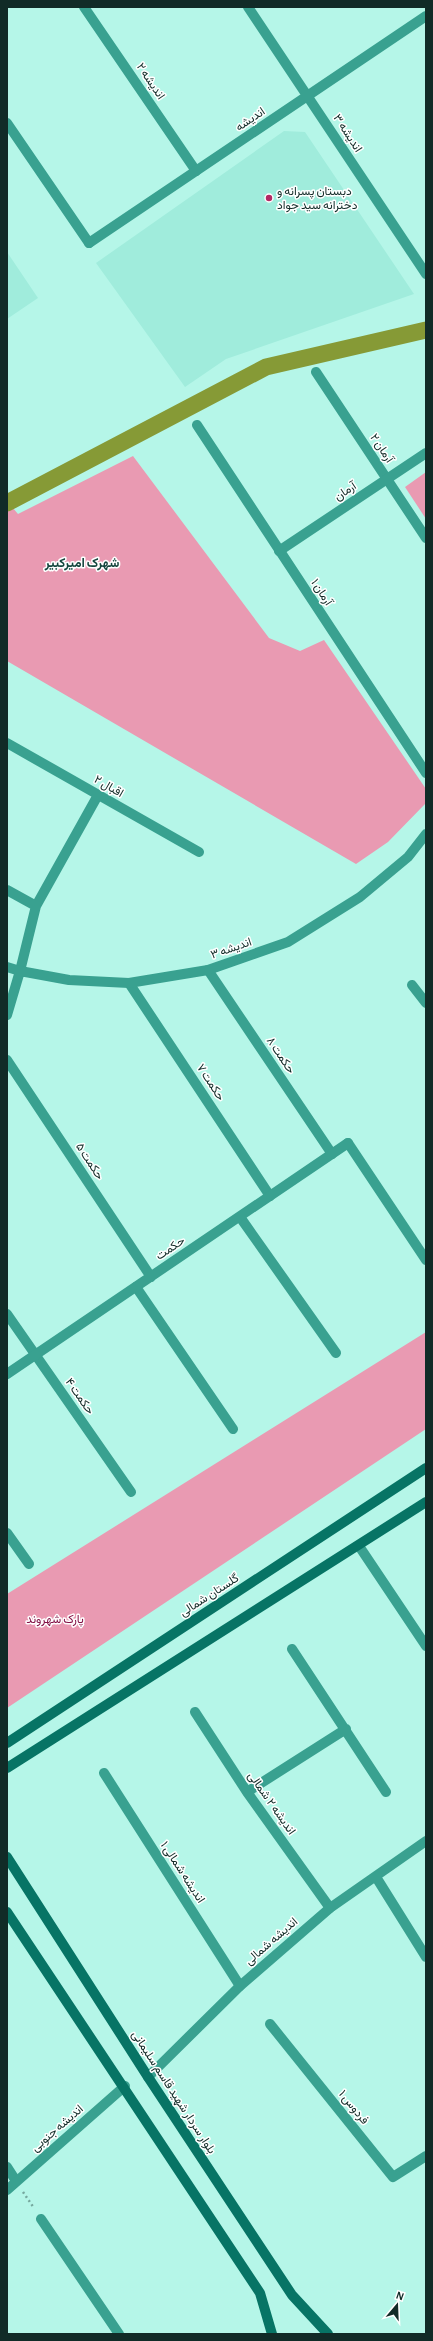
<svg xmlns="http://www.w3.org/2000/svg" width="433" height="2341" font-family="'Alegreya Sans',Vazirmatn,sans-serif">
	<rect width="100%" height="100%" fill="#b5f6e8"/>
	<!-- built -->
	<path fill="#a0ecdc" d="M284,131l21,1 109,162 -188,65 -41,28 -89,-124z
		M7,252l31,46 -31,21z"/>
	<!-- green -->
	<path fill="#e99ab2" d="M133,456l136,182 31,13 24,-11 102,149v14l-38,39 -32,22 -349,-203v-160l11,13z
		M426,472v47l-21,-32z
		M426,1332v97l-419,279v-114z"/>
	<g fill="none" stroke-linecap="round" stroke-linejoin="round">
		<!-- canal -->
		<path stroke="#869a36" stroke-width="17" d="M7,503l259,-136 160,-37"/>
		<!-- path -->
		<path stroke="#75a79d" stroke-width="2.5" stroke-dasharray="2 3" stroke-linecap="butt" d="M23,2192l11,16"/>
		<!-- minor -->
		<path stroke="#39a190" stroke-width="10" d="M84,7l112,164
			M7,123l82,120
			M316,372l110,166
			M197,425l229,348
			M7,743l192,109
			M7,890l29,16
			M208,970l124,184
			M20,971l16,-65 62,-111
			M129,983l141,213
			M412,985l14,18
			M348,1143l78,117
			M240,1217l96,136
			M136,1287l97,142
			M7,1314l124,178
			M7,1533l22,31
			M359,1546l67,100
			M292,1649l94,143
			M195,1712l52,80 83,116
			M104,1773l136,213
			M247,1792l99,-63
			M270,2024l123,153 33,-21
			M7,2167l9,14
			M41,2219l78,115"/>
		<!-- tertiary -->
		<path stroke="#39a190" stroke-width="10" d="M248,7l178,267
			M89,243l337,-227
			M279,551l147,-98
			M7,967l13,4 49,9 60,3 79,-13 80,-28 72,-45 48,-40 18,-23
			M7,1015l13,-44
			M7,1060l144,217
			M7,1374l341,-231
			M376,1877l50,80
			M148,2077l92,-91 90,-78 96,-67
			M7,2190l118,-104"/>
		<!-- secondary -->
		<path stroke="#077465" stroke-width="10" d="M7,1743l419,-275
			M7,1768l419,-266
			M7,1857l141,220 144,218 36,39
			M7,1912l253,381 12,41"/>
	</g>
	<!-- markers -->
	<circle fill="#b32864" stroke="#fff" stroke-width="1.5" cx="269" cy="198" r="4"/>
	<g text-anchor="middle" stroke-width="3" stroke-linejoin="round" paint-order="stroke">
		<!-- street labels -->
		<g font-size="12" fill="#112b27" stroke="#fff">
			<text transform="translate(151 81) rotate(56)" y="4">اندیشه ۲</text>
			<text transform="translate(250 119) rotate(-34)" y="4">اندیشه</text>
			<text transform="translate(348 133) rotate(57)" y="4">اندیشه ۳</text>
			<text transform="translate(382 448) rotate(56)" y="4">آرمان ۲</text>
			<text transform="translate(345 491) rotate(-34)" y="4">آرمان</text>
			<text transform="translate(322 592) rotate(57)" y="4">آرمان ۱</text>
			<text transform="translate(109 786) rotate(30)" y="4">اقبال ۲</text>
			<text transform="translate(231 948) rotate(-19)" y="4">اندیشه ۳</text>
			<text transform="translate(281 1055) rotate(56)" y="4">حکمت ۸</text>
			<text transform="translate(211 1082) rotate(57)" y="4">حکمت ۷</text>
			<text transform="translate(90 1161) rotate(57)" y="4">حکمت ۵</text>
			<text transform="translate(170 1248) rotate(-34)" y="4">حکمت</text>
			<text transform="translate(80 1396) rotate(55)" y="4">حکمت ۴</text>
			<text transform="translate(209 1595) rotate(-33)" y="4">گلستان شمالی</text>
			<text transform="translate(272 1803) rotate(55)" y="4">اندیشه ۲ شمالی</text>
			<text transform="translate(183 1872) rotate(57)" y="4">اندیشه شمالی ۱</text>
			<text transform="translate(271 1941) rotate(-41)" y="4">اندیشه شمالی</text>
			<text transform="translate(174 2092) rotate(57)" y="4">بلوار سردار شهید قاسم سلیمانی</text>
			<text transform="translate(354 2107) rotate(51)" y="4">فردوس ۱</text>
			<text transform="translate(57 2128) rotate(-41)" y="4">اندیشه جنوبی</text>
		</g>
		<!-- poi labels -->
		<g font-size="12" fill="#112b27" stroke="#fff" text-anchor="start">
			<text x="277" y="195">دبستان پسرانه و<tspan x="277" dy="14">دخترانه سید جواد</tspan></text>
		</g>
		<!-- park labels -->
		<g font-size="12" fill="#821045" stroke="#fff">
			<text x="55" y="1623">پارک شهروند</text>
		</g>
		<!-- neighbourhood labels -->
		<g font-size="13" font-weight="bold" fill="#15463e" stroke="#fff">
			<text x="82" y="567">شهرک امیرکبیر</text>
		</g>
	</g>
	<!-- border -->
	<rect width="433" height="2341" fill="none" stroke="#112b27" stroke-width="16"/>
	<!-- north arrow -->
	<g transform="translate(397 2305) rotate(19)" stroke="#ffffff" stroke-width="3" paint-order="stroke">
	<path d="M0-3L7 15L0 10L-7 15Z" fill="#112b27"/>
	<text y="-6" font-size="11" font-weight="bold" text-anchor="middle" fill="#112b27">N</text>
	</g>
</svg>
